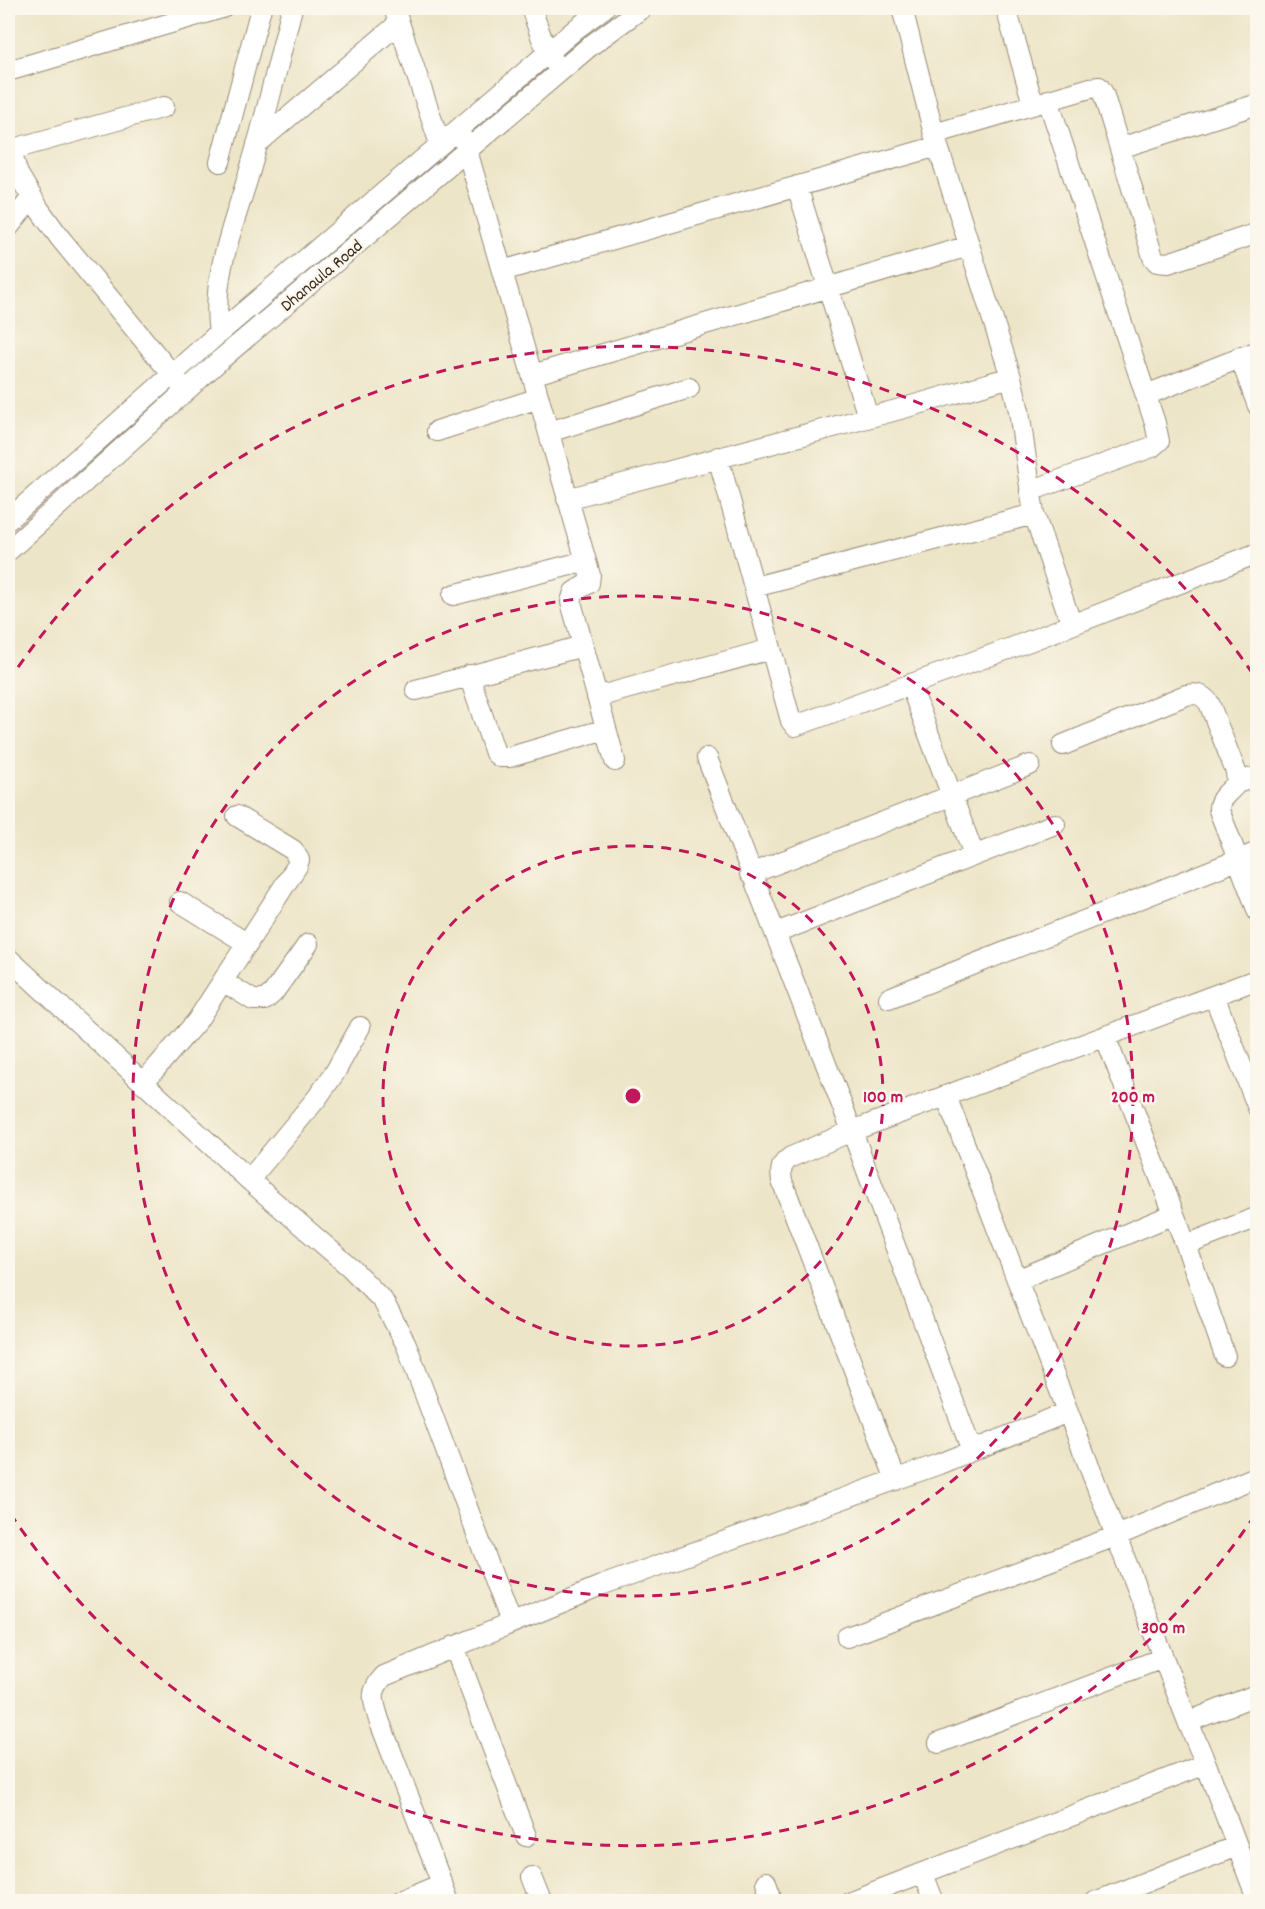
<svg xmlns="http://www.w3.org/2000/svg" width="1265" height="1909" font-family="Dekko,sans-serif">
	<rect width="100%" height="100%" fill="#fbf7ec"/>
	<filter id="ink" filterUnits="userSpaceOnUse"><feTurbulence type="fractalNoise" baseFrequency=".0167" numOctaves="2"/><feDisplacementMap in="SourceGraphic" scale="12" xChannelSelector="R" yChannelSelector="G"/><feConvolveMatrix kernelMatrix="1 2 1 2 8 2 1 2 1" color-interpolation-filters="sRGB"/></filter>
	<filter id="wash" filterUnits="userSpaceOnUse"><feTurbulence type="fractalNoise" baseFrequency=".008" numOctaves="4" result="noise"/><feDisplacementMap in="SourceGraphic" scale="24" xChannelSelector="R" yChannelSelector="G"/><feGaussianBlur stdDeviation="1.35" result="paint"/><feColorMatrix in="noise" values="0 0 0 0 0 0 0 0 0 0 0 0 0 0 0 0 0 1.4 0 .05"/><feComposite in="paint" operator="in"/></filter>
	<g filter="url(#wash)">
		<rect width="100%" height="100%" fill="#ede5c8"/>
	</g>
	<g filter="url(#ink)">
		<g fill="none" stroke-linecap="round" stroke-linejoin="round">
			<!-- minor casing -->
			<g stroke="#948873" stroke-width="22">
				<path id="minor" d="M394,8l46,136
					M531,8l11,31 12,23
					M902,8l32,126 77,243 8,34 15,103 37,109
					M1006,8l27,96
					M8,71l214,-63
					M934,134l156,-46 9,-1 4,6 50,164 4,5 11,1 90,-30
					M464,140l126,435 -1,8 -15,9 -3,10 44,159
					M8,142l10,32 21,35 21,29 120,146
					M257,144l142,-121
					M1120,148l138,-44
					M10,150l154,-43
					M220,162l41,-154
					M797,186l71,231
					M8,228l24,-31
					M502,271l436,-125
					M219,333c-9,-58 18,-115 33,-170 15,-51 27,-104 40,-155
					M1240,357l18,49
					M532,375l437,-129
					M1146,395l112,-44
					M437,431l102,-33
					M549,432l140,-44
					M718,457l73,264 4,5 219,-79 244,-94
					M1030,491l122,-44 7,-6 -4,-18 -107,-323
					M567,499l348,-94 96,-28
					M8,520l211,-187 358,-305 27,-20
					M8,551l212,-191 370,-314 52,-38
					M754,587l280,-73
					M453,595l133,-34
					M469,675l26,78 5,4h10l96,-28
					M910,684l64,171
					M416,690l167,-44
					M597,697l174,-48
					M1063,745l123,-50c11,-2 16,-1 23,8l27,69 1,11c-7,9 -19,15 -18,27l39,102
					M707,758l145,373 120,320
					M1237,783l21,-7
					M750,874l280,-109
					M180,902l68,42
					M776,933l279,-109
					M8,958l241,222 102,88 32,33 23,43 104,278
					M224,982l29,18h12l8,-7 35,-49
					M1214,996l44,112
					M889,998l369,-146
					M1105,1036l81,209 39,111
					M143,1083l54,-62 100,-155 2,-6 -6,-10 -56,-34
					M946,1096l242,626 18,42 52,137
					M249,1180l68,-82 17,-24 26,-47
					M1186,1245l72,-28
					M1017,1280l157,-66
					M896,1480l-114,-299c-2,-12 -1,-17 9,-24l61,-26 406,-152
					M847,1637l269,-101 142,-60
					M454,1646l72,190
					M1188,1722l70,-28
					M939,1743l224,-85
					M923,1874l11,28
					M532,1877l10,25
					M766,1882l7,20
					M399,1902l43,-18
					M449,1902l-70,-182c-6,-20 -10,-28 5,-44l217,-90 338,-122 129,-52
					M848,1902l358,-138
					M1095,1902l142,-56"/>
			</g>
			<!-- minor -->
			<use href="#minor" stroke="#fff" stroke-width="20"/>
		</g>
	</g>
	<!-- distance rings -->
	<g fill="none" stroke="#c2185b" stroke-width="3" stroke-dasharray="10 8">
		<circle cx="633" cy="1096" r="250"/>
		<circle cx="633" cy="1096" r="500"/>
		<path d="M1255 1515A750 750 0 0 1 8 1510M8 682A750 750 0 0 1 1255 677"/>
	</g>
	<g text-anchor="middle" stroke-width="5" stroke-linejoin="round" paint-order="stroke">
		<!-- street labels -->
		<g font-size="18" fill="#3b2a1e" stroke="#fbf7ec">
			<text transform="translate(321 275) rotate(-40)" y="6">Dhanaula Road</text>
		</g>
	</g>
	<circle cx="633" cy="1096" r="9" fill="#c2185b" stroke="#fbf7ec" stroke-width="3"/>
	<g font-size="18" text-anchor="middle" font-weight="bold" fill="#c2185b" stroke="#fbf7ec" stroke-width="5" stroke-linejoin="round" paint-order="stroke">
		<text x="883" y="1102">100 m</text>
		<text x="1133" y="1102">200 m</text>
		<text x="1163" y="1633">300 m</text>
	</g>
	<!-- margin -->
	<rect width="1265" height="1909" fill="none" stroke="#fbf7ec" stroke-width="30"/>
</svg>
